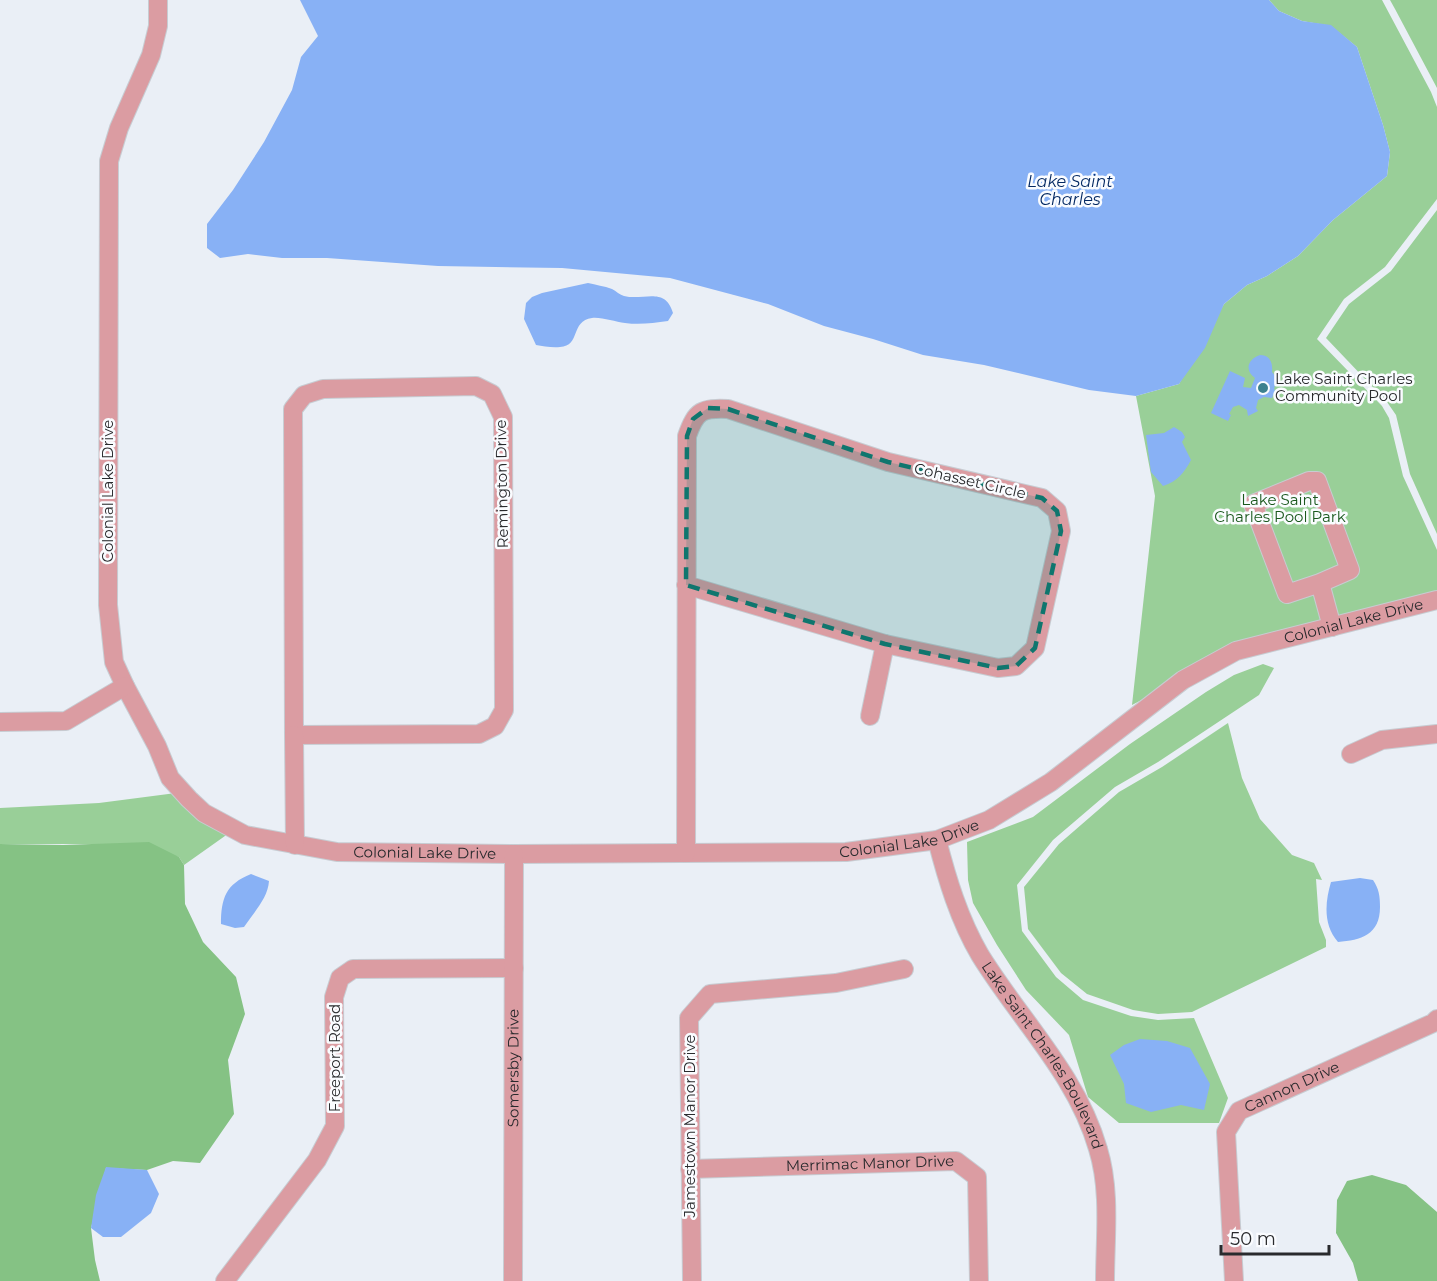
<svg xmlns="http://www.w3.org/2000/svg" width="1437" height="1281" font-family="Montserrat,sans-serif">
	<rect width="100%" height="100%" fill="#eaeff6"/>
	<!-- green -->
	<path fill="#99cf98" d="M1269,0h113l49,92 6,15v92l-52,68 -41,32 -27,40 65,67 7,12 14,58 34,74v50l-201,51 -104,54 23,-209 -19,-100 43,-12 45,-80 23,-19 20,-9 31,-20 35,-36 54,-44 3,-24 -7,-27 -26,-78 -26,-21 -29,-5 -23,-10z
		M1390,0h47v88l-42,-79z
		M1437,210v324l-27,-60 -14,-59 -9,-13 -61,-64 23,-34 42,-33z
		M1263,664l11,4 -15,27 -101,67 -43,25 -62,53 -36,45 5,46 34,46 27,23 48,16 27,4 36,-2 34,80 -9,25h-100l-31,-26 -19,-62 -43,-45 -29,-45 -24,-42 -5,-23 -1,-38 66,-25 97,-73 76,-52 28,-17z
		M1228,723l14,55 18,41 32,36 22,8 8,17 -6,-1 3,43 7,18v7l-134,65 -34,2 -25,-4 -46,-16 -26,-21 -33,-44 -4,-42 35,-43 60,-52 43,-25z
		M176,793l56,38 -48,34 -5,-8 -75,-13h-104v-36l99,-5z"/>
	<!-- forest -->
	<path fill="#85c284" d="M149,842l30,15 5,8 1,39 18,38 33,35 9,37 -17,46 6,54 -34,49 -27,-2 -26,9 -41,-2 -15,60 4,32 5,21h-100v-437l63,1z
		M1372,1175l34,10 31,27v69h-79l-5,-18 -17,-30 1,-33 10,-19z"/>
	<!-- water -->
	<path fill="#88b1f5" d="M300,0h969l10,11 23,10 29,4 26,22 26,78 7,27 -3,24 -54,44 -35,36 -31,20 -20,9 -23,19 -19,44 -26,36 -43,12 -47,-6 -105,-25 -61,-10 -50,-16 -49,-13 -56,-22 -98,-26 -108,-10 -124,-2 -111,-8h-45l-34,-4 -28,4 -13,-10v-24l26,-34 31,-48 28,-52 9,-33 17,-21z
		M588,283c8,2 16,3 24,6 4,2 8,6 12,7 20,5 41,-10 49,17l-5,8c-15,2 -28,4 -43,2 -10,-1 -23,-6 -33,-5 -22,3 -11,28 -32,29 -8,1 -17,-1 -24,-2l-12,-26 2,-16 6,-6 10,-4z
		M1260,355c10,0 13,8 12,17l5,6 -3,11 1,1 -3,8 -8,-1 -6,3 -2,8 2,3 -10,5 -1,-6 -8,-5 -6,2 -4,7 2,1 -3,6 -17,-8 19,-42 15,7 -2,9 8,1 4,-10c-11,-8 -7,-19 5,-23z
		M1174,427l8,5 3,5 -3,5 9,18c-7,13 -13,21 -28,26l-12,-14 -5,-37 18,-2z
		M251,874l18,7c-1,17 -15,31 -25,46l-9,1 -14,-4c0,-26 5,-40 30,-50z
		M1360,878l13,2c6,9 7,16 7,27 0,28 -19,33 -42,35 -15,-17 -13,-40 -7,-60z
		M1140,1039l27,2 23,7 20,36 -6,26 -23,-5 -30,7 -25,-9 -2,-19 -14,-29 14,-10z
		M106,1167l41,3 12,24 -8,19 -30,24h-18l-12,-9 5,-33z"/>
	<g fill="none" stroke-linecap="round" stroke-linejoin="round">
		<!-- minor casing -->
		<g stroke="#c7ccd2" stroke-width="20">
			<g id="minor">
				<path id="s1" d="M158,0v26l-7,29 -32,73 -10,33 -1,444 6,57 11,24 32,60 13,32 19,21 15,14 41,22 92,17 177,2 332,-2 91,-12 52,-20 62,-38 132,-102 53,-29 201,-51"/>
				<path d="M476,386l16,8 11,23 1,293 -9,16 -16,8 -185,1 -1,-326 11,-14 19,-6z"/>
				<path d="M1320,583l-33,11 -34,-90 56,-23h8l33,89 -30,13 12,44"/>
				<path d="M686,585l199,59 113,24 18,-2 19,-18 26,-117 -4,-20 -15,-13 -154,-36 -160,-53c-26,-1 -32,1 -41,27l-1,417"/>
				<path d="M870,716l15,-72"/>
				<path d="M0,722l66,-1 59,-35"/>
				<path d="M294,735l1,110"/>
				<path d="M1351,754l31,-14 55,-6"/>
				<path id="s2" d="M937,840c10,39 22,79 43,115 40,65 97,120 118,194 13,42 7,89 7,132"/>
				<path id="s3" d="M690,1169l266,-8 21,16 2,104"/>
				<path d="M225,1281l92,-121 18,-34 -1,-129 6,-19 13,-9 161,-1"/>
				<path id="s4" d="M513,1281l1,-427"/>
				<path d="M692,1281l-3,-263 21,-24 126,-11 68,-14"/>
				<path id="s5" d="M1234,1281l-8,-149 13,-21 194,-88 4,-4"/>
			</g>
		</g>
		<!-- minor -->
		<use href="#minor" stroke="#db9ca2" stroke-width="18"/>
	</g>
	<!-- marked area -->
	<path fill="#0f766e" fill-opacity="0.2" stroke="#0f766e" stroke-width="4.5" stroke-dasharray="12 8" stroke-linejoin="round" d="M708,408l20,1 160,53 154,36 15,13 4,20 -26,117 -19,18 -18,2 -113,-24 -199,-59 1,-149 6,-17z"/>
	<!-- markers -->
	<circle fill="#3c818f" stroke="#fafcff" stroke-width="2" cx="1263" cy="388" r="6"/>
	<g text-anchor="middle" stroke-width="5" stroke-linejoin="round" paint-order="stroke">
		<!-- poi labels -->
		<g font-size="15" fill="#292a2d" stroke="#fafcff" text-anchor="start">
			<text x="1275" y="384">Lake Saint Charles<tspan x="1275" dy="17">Community Pool</tspan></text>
		</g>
		<!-- street labels -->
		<g font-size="15" fill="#292a2d" stroke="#fafcff">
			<text transform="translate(970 481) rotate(13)" y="5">Cohasset Circle</text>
			<text transform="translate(502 484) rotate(-91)" y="5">Remington Drive</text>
			<text transform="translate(108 491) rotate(-90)" y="5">Colonial Lake Drive</text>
			<text dy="5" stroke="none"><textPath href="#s1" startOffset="2067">Colonial Lake Drive</textPath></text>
			<text dy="5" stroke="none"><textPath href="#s1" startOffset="1563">Colonial Lake Drive</textPath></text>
			<text dy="5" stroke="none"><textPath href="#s1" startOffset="1077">Colonial Lake Drive</textPath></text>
			<text dy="5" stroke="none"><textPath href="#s2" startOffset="242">Lake Saint Charles Boulevard</textPath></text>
			<text transform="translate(335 1058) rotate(-90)" y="5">Freeport Road</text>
			<text dy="5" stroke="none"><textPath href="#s4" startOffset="213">Somersby Drive</textPath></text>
			<text dy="5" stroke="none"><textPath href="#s5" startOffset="232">Cannon Drive</textPath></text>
			<text transform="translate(690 1126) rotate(-90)" y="5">Jamestown Manor Drive</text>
			<text dy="5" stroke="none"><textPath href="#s3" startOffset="180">Merrimac Manor Drive</textPath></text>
		</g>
		<!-- park labels -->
		<g font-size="15" fill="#1a581d" stroke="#fafcff">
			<text x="1280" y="505">Lake Saint<tspan x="1280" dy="17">Charles Pool Park</tspan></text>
		</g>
		<!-- water labels -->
		<g font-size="16" font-style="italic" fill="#042963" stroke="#fafcff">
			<text x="1070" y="187">Lake Saint<tspan x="1070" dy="18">Charles</tspan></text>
		</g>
	</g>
	<!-- scale -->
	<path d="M1221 1245v9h108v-9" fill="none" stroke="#292a2d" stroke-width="3"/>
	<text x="1230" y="1245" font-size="18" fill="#292a2d" stroke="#fafcff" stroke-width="4.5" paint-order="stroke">50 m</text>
</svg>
